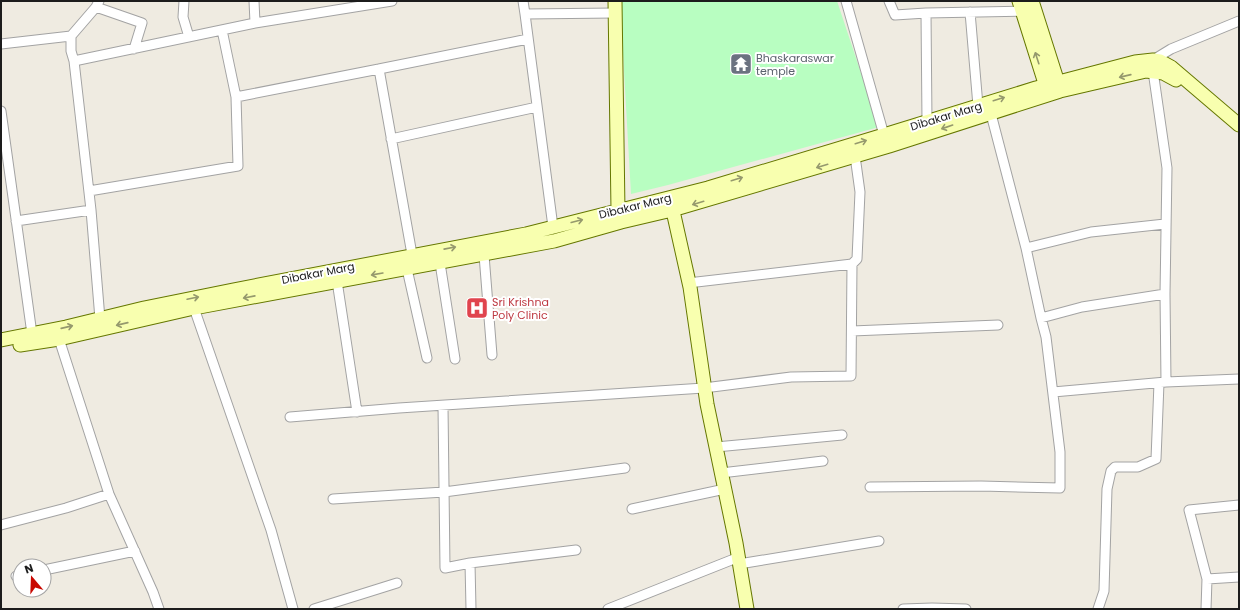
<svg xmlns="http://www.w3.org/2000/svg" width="1240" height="610" font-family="Poppins,sans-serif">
	<rect width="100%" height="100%" fill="#efebe1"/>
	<!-- park -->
	<path fill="#b8fec1" d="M620,1h217l42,126 -211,58 -37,9z"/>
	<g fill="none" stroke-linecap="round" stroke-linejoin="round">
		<!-- street casing -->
		<g stroke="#a3a3a3" stroke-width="11">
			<path id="street" d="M99,1l-3,6 -25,29v15l3,10 17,149 9,109
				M184,1l-1,16 6,20
				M254,1l1,22
				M523,1l2,13
				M846,1l38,134
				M889,1l6,14 31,-2
				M96,7l46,16 -8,26
				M970,12l8,94
				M222,30l14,67 143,-28
				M1,44l70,-8
				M1153,60l18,-11 68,-28
				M74,61l181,-38 137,-22
				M1153,71l14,97 -2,126
				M1,111l31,223
				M927,122l-1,-109 102,-2
				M391,139l146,-32
				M89,191l149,-25 -2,-69
				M16,221l75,-11
				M553,227l-28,-213 90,-1
				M1026,248l65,-16 74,-8
				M484,255l8,100
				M413,260l-34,-191 149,-30
				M440,263l15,96
				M407,269l20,89
				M337,281l20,131
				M688,283l164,-19 5,-5 3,-67 -5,-36
				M194,308l77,222 22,79
				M1041,318l41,-11 83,-13 1,88 -113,10
				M852,331l146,-6
				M59,339l50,155 44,98 6,17
				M1166,382l73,-3
				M443,406l2,162 25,-5 106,-13
				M290,417l109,-9 305,-20 87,-11 60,-1 1,-112
				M716,447l126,-12
				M721,473l102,-12
				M870,487l111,-1 79,2v-36l-14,-115 -5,-19 -15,-70 -35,-134
				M333,499l111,-7 181,-24
				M632,509l93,-20
				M1,525l65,-17 43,-14
				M470,563l1,46
				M739,564l140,-23
				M44,570l91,-19
				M16,576l4,-1
				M1207,579l32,-2
				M314,609l83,-26
				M608,609l131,-52
				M903,609l29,-1 34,1
				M1098,609l6,-18 3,-102 4,-18 4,-4h23l18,-8 3,-76
				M1206,609l1,-30 -18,-69 50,-5"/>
		</g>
		<!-- secondary casing -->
		<g stroke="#657700" stroke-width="15">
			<path id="secondary" d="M615,1l3,210
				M1019,1l29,92
				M1032,1l28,88
				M671,202l19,85 17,117 29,139 11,66
				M1,340l65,-13 78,-19 89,-18 293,-56 182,-46 176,-53 152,-47 99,-26 18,-2 7,1 11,6 68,58
				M20,345l39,-6 135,-31 360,-67 67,-19 51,-12 217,-64 171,-55 86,-20 17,2 13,7"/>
		</g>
		<!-- street -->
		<use href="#street" stroke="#fff" stroke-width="9"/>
		<!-- secondary -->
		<use href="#secondary" stroke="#f8ffaf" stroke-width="13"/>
	</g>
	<!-- one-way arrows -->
	<defs><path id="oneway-shaft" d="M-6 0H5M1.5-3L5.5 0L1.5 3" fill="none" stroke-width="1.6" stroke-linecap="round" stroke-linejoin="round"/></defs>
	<g stroke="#95996d">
		<use href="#oneway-shaft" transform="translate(1037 58) rotate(-108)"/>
		<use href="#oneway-shaft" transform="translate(1125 76) rotate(167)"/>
		<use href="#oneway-shaft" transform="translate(999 99) rotate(-17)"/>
		<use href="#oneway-shaft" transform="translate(947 127) rotate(161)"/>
		<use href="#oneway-shaft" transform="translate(861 142) rotate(-17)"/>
		<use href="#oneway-shaft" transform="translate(822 166) rotate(163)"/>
		<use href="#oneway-shaft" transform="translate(737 179) rotate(-17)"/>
		<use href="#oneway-shaft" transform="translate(698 203) rotate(163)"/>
		<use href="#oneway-shaft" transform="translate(577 221) rotate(-14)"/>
		<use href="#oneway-shaft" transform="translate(450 248) rotate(-11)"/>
		<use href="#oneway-shaft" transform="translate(377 274) rotate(170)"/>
		<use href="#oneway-shaft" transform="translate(249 297) rotate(169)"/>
		<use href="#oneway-shaft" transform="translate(193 298) rotate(-12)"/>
		<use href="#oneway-shaft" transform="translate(122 324) rotate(167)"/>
		<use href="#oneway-shaft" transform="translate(67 327) rotate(-13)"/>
	</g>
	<!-- icons -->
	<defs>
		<g id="temple-square" transform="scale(1.15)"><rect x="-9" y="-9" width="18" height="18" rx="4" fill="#6b7280" stroke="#fff"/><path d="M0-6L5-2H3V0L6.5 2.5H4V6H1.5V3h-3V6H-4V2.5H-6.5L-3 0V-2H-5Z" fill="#fff"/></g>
		<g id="hospital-square" transform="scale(1.15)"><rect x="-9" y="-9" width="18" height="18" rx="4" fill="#e0444e" stroke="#fff"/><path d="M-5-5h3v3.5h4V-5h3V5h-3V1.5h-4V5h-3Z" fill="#fff"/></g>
	</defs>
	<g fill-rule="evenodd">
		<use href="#temple-square" x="741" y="64"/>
		<use href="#hospital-square" x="477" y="308"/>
	</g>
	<g text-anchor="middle" stroke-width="4" stroke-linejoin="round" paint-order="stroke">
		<!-- worship labels -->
		<g font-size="11" fill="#5b616d" stroke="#fff" text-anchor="start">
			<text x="756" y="62">Bhaskaraswar<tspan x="756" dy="13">temple</tspan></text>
		</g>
		<!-- street labels -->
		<g font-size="11" fill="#1c1c1c" stroke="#fff">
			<text transform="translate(946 116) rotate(-17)" y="4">Dibakar Marg</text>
			<text transform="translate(635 206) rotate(-14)" y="4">Dibakar Marg</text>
			<text transform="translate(318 273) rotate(-11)" y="4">Dibakar Marg</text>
		</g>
		<!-- health labels -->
		<g font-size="11" fill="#be3a42" stroke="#fff" text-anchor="start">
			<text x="492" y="306">Sri Krishna<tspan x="492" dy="13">Poly Clinic</tspan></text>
		</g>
	</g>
	<!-- border -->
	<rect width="1240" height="610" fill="none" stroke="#1c1c1c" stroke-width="4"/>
	<!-- north arrow -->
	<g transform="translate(32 578) rotate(341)"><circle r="19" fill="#ffffff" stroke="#a4a4a4"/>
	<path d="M0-3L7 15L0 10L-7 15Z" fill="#c90800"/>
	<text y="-6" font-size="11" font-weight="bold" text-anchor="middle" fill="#1c1c1c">N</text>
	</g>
</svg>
